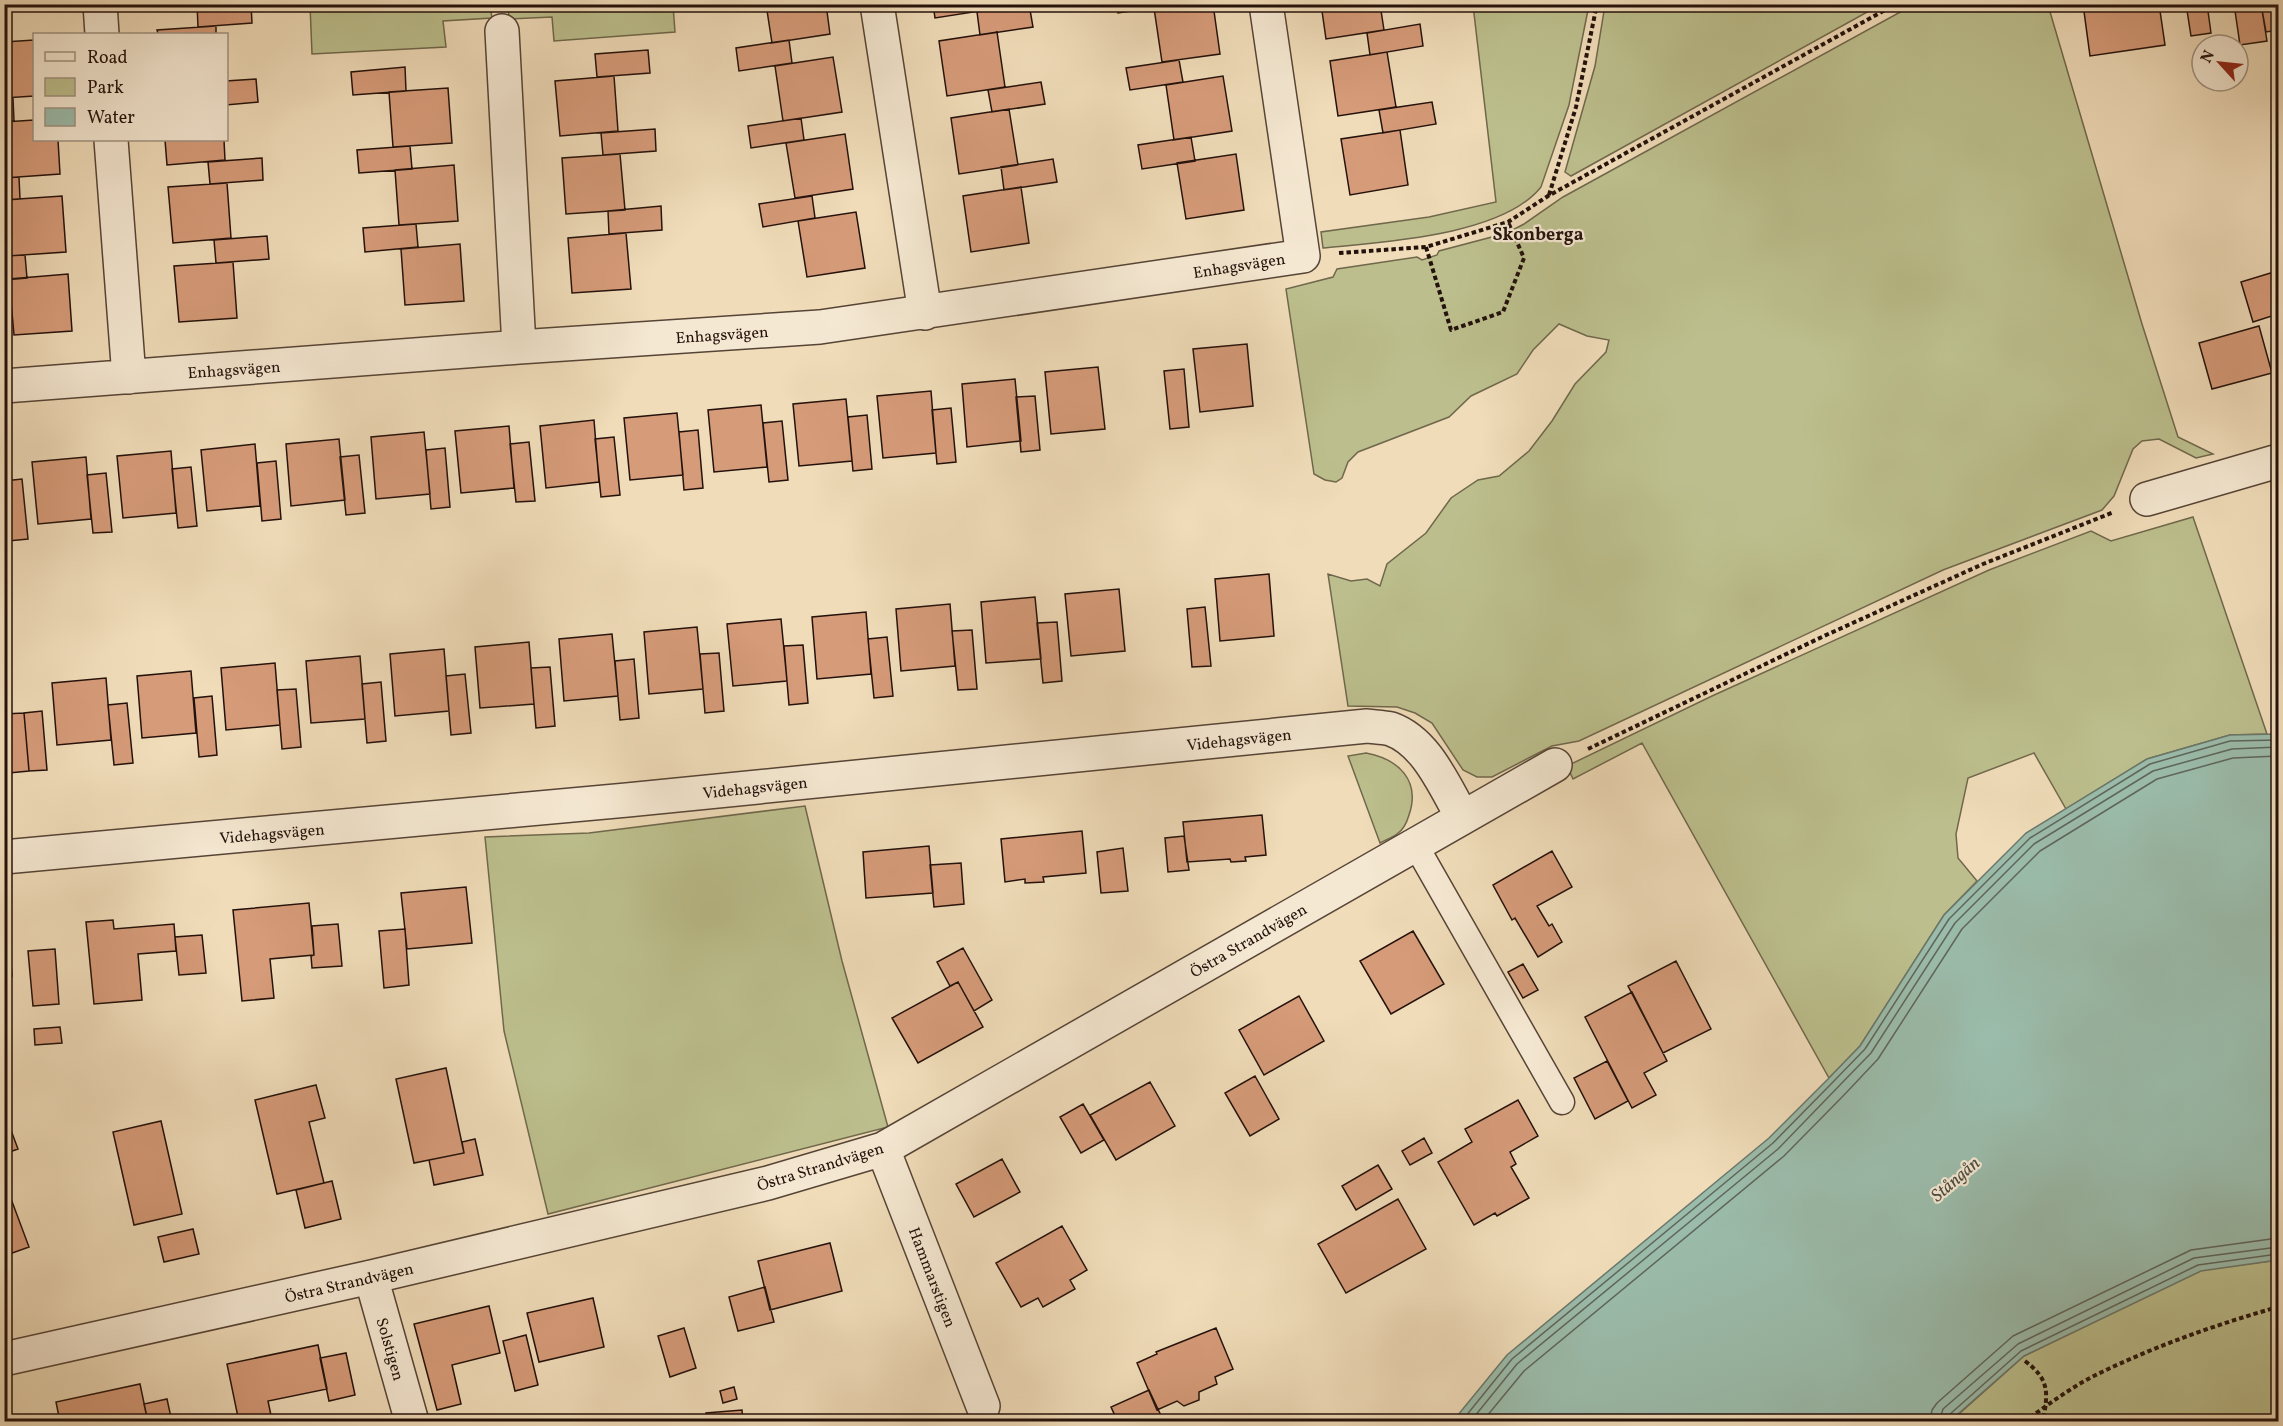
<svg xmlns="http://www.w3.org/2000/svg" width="2283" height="1426" font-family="Vollkorn,serif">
	<rect width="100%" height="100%" fill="#f0dcb9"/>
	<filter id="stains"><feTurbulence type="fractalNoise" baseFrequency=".00333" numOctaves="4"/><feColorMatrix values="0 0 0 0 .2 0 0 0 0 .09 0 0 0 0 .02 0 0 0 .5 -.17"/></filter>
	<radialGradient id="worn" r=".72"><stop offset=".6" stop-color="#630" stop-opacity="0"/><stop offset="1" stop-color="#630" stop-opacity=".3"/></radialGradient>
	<!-- green -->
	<path fill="#bcbf8d" stroke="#70684c" stroke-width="1.5" d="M310,5h180l2,13 -49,3 3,26 -134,7z
		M508,5h165l2,27 -121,9 -2,-24 -43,2z
		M1473,5h116l-20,100 -28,82c-39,49 -159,55 -218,61l-2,-16 108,-15 67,-15z
		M1605,5v-1l275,1 -309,171 -6,-4 30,-106z
		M1913,5h135l94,319 36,113 35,17 -17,4 -37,-19 -17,2 -9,8 -19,47 -12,14 -159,60 -364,171 -27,5 -60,31h-15l-14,-7 -31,-47 -17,-10 -18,-6 -49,-1 -20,-132 23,7 16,-2 13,7 7,-22 39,-31 25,-35 27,-18 21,-4 30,-25 23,-30 23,-37 31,-32 3,-12 -22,-4 -28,-12 -26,26 -16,24 -46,22 -22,21 -91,35 -10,10 -6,16 -6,4 -11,-2 -11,-6 -28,-185 47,-12 4,-8 80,-12 5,3 15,-5 2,-4 68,-18 17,-9 39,-27z
		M2193,517l74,217 -37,1 -83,24 -81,50 -32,-56 -66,25 -12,56 2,24 19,23 -33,34 -84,131 -31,32 -187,-335 -69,36 -6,-13 145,-70 277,-126 102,-39 20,10z
		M1366,753c32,6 55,27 43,62 -2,7 -6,15 -12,19 -5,4 -12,6 -17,9l-32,-87z
		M805,806l37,155 46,166 -340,87 -44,-183 -19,-194 104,-4z
		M2278,1260v161l-328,1 74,-66 177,-86z"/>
	<!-- water -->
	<path fill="#9bbcab" stroke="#6b786b" stroke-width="1.5" d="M2278,734v526l-77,11 -177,85 -74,65h-497l54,-66 262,-217 60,-60 31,-32 84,-131 82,-82 121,-74 83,-24z"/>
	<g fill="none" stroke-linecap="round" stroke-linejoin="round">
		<!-- shore -->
		<path stroke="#5f665b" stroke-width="1.5" d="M1461,1422l51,-63 261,-216 60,-61 32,-33 84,-130 81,-81 120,-74 80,-23 48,-1
			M1470,1422l47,-58 261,-215 60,-62 33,-34 84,-130 79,-79 119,-73 79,-22 46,-2
			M1482,1422l42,-51 260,-215 61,-62 33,-35 84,-130 78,-78 117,-72 76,-21 45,-2
			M1930,1422l2,-12 5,-7 76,-67 178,-86 87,-12
			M1939,1422l4,-13 75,-65 176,-86 84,-11
			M1946,1422l3,-7 72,-64 177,-86 80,-11"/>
	</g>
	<!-- building -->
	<path fill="#d69b79" stroke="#23110b" stroke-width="1.5" d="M197,4h54l1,19 -54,4z
		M766,4h60l4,30 -58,9z
		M933,4h59l1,5 -58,9z
		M1029,4l4,23 -53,8 -3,-23z
		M1117,4h54v1l-53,8z
		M1213,4l7,50 -58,8 -8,-54 21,-4z
		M1321,4h59l4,26 -58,9z
		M2083,4h76l6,41 -75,11z
		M2186,4h21l4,29 -20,3z
		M2234,4h27l6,37 -27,4z
		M2261,4h17v26l-12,2z
		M4,19h3l2,23h-5z
		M1420,24l3,22 -53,9 -3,-22z
		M216,26v8h-58l-1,-4z
		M997,32l8,55 -58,9 -8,-55z
		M34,40v56l-30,2v-56z
		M789,40l3,23 -53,8 -3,-23z
		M648,50l2,23 -53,4 -2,-23z
		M1387,52l9,55 -58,9 -8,-55z
		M833,57l9,55 -59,9 -8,-55z
		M1179,60l4,22 -53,8 -4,-22z
		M405,67l1,24 -53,4 -2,-23z
		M614,76l4,55 -58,5 -5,-55z
		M1223,76l9,55 -58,9 -8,-55z
		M256,79l2,23 -32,3v-24z
		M1041,82l4,22 -53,8 -4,-22z
		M448,88l4,55 -59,4 -4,-55z
		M4,98h9l1,23 -10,1z
		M1432,102l4,22 -53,9 -4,-23z
		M1009,109l9,56 -59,9 -8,-56z
		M801,118l3,22 -53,8 -3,-22z
		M34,120v20h24l2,34 -56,4v-56z
		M655,129l1,22 -53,4 -2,-22z
		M1400,130l8,55 -58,10 -9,-56z
		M845,134l8,55 -58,9 -9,-55z
		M1191,137l4,24 -53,8 -4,-24z
		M165,140h59l1,20 -58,5z
		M410,146l2,23 -53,4 -2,-23z
		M620,154l5,56 -59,4 -4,-56z
		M1236,154l8,56 -58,9 -9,-56z
		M262,158l1,22 -53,4 -2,-22z
		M1053,159l4,23 -53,8 -3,-23z
		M454,165l4,56 -59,4 -4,-55z
		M19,177l1,22 -16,1v-22z
		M227,183l4,55 -58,5 -5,-56z
		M1021,187l8,56 -58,9 -8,-56z
		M62,196l4,56 -58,4 -4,-56z
		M812,196l3,22 -52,9 -4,-23z
		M661,206l1,24 -53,4 -1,-23z
		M856,212l9,56 -58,9 -9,-56z
		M416,224l2,23 -53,5 -2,-24z
		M626,233l5,56 -59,4 -4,-55z
		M267,236l2,23 -53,4 -2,-23z
		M460,244l4,57 -59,4 -4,-56z
		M25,255l2,23 -23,2v-24z
		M233,262l4,56 -58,4 -5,-56z
		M2277,271l1,43 -25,8 -12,-40z
		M68,274l4,57 -58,4 -5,-56z
		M2259,326l13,47 -60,16 -13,-46z
		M1247,344l6,62 -53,6 -7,-63z
		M1098,367l7,62 -54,5 -6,-62z
		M1184,369l5,58 -19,2 -6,-58z
		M1015,379l6,62 -54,6 -5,-63z
		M931,391l5,62 -53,5 -6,-62z
		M1035,396l5,54 -19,2 -5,-55z
		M846,399l6,62 -53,5 -6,-62z
		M761,405l6,62 -53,5 -6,-62z
		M951,408l5,54 -19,2 -5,-54z
		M677,413l6,62 -53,5 -6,-62z
		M867,415l5,54 -19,2 -5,-54z
		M594,420l5,62 -53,6 -6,-62z
		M782,421l6,59 -19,2 -6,-59z
		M509,426l5,62 -53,5 -6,-62z
		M698,430l5,58 -19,2 -5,-58z
		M424,432l6,62 -54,5 -5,-62z
		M614,437l6,58 -19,2 -6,-58z
		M339,439l6,61 -54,6 -5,-62z
		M529,442l6,59 -19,1 -6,-58z
		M255,444l5,62 -53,5 -6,-61z
		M445,448l5,59 -19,2 -5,-59z
		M171,451l5,62 -53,5 -6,-62z
		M359,455l6,58 -19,2 -6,-58z
		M86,457l5,62 -53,5 -6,-62z
		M276,461l5,58 -19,2 -5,-58z
		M191,467l6,59 -19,2 -6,-59z
		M106,473l6,59 -19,1 -6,-58z
		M22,479l6,60 -20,2 -4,-60z
		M4,499l4,42h-4z
		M1269,574l5,62 -54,5 -5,-62z
		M1119,589l6,62 -54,5 -6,-62z
		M1035,597l6,62 -55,4 -5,-61z
		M950,604l5,62 -54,5 -5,-62z
		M1205,607l6,59 -19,1 -5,-58z
		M866,612l5,62 -54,5 -5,-62z
		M781,619l6,62 -54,5 -6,-62z
		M1057,622l5,59 -19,2 -6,-60z
		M697,627l6,62 -54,5 -5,-62z
		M972,630l5,59 -19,1 -6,-59z
		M612,634l6,62 -54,5 -5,-62z
		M887,637l6,59 -19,2 -6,-59z
		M529,642l5,62 -54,4 -5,-61z
		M803,645l5,58 -19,2 -5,-59z
		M444,649l5,62 -54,5 -5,-62z
		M719,653l5,58 -19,2 -5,-59z
		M360,656l5,63 -54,4 -5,-62z
		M634,659l5,59 -19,2 -5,-59z
		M275,663l5,62 -54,5 -5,-62z
		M550,667l5,59 -19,2 -5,-60z
		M191,671l5,62 -54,5 -5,-62z
		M465,674l6,59 -20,2 -5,-59z
		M106,678l5,62 -54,5 -5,-62z
		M381,682l5,59 -19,2 -5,-59z
		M296,689l5,58 -19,2 -5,-59z
		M212,696l5,59 -18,2 -5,-59z
		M127,703l6,60 -19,2 -6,-60z
		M42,711l5,59 -18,1 -5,-58z
		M24,713l5,58 -20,2 -5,-59z
		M1262,815l4,40 -21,2 1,4 -15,1 -1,-3 -43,3 -4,-40z
		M1082,831l4,42 -43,4 1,5 -19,1v-4l-20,3 -4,-43z
		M1184,836l5,34 -21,2 -3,-34z
		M929,846l4,47 -67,5 -3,-46z
		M1123,848l5,43 -27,2 -4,-41z
		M1552,851l20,36 -35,19 12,20 3,-2 10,18 -24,15 -23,-39 -3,2 -19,-35z
		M961,863l3,41 -30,3 -4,-42z
		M466,887l6,56 -65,6 -6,-56z
		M309,903l5,52 -44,4 4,39 -32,3 -9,-91z
		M113,920l1,9 60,-5 2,27 -38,3 4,46 -48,4 -8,-82z
		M338,924l4,42 -30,2 -1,-12 3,-1 -2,-29z
		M4,928h4l4,48 -8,1z
		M405,929l4,56 -25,3 -5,-57z
		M1413,931l31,53 -53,30 -31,-53z
		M202,935l4,38 -27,2 -4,-38z
		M963,948l29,52 -18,11 -16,-29 -8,4 -13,-24z
		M55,949l4,55 -26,2 -5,-55z
		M1676,961l35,68 -48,24 -35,-67z
		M1523,964l15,26 -15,8 -15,-26z
		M958,982l25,45 -65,36 -26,-45z
		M1632,992l35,69 -23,12 12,22 -24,13 -47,-91z
		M1299,996l25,45 -60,34 -25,-45z
		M60,1027l2,16 -27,2 -1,-16z
		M1607,1061l21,40 -33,18 -21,-41z
		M446,1068l18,85 -50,10 -18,-84z
		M1255,1076l24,43 -29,17 -25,-43z
		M1150,1082l25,44 -59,34 -26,-45z
		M316,1085l9,33 -16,4 15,61 -47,11 -22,-94z
		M1518,1100l20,36 -28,16 6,12 -5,3 18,31 -32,18 -2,-3 -21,12 -36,-63 34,-20 -7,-13z
		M1083,1104l21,36 -23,13 -21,-36z
		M161,1121l21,93 -48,11 -21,-93z
		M9,1125l9,24 -14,5v-27z
		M1424,1138l8,15 -22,12 -8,-14z
		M475,1139l8,36 -49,10 -5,-25 35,-7 -2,-11z
		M1002,1159l18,33 -46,25 -18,-33z
		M1378,1165l14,24 -36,21 -14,-24z
		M4,1180l25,67 -25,9z
		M332,1181l9,38 -36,9 -9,-38z
		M1398,1199l28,50 -80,44 -28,-49z
		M1062,1226l25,44 -17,10 5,9 -32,18 -5,-9 -17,9 -25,-44z
		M193,1229l6,25 -35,8 -6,-25z
		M830,1243l12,48 -72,19 -12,-49z
		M765,1287l9,35 -36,9 -9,-34z
		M593,1298l11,49 -65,15 -12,-49z
		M489,1306l11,47 -48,12 9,39 -24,6 -23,-86z
		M684,1328l12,40 -26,9 -12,-41z
		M1216,1328l17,41 -18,8 2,7 -18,8v8l-15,6 -7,-5 -20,9 -20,-47 20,-9 -1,-2z
		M526,1335l12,50 -23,6 -12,-50z
		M318,1345l9,44 -59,12 4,19 -33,2 -12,-58z
		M346,1353l9,42 -26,6 -9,-43z
		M140,1384l8,38h-88l-4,-20z
		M734,1387l3,12 -14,4 -3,-12z
		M1149,1390l15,32h-46l-7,-15z
		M167,1399l5,23h-24l-4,-18z
		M742,1410l1,12h-37v-9z"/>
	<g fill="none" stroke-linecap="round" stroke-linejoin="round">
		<!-- service casing -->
		<g stroke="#564436" stroke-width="27">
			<path id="service" d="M1415,844l147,258"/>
		</g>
		<!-- minor casing -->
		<g stroke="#564436" stroke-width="36">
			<path id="minor" d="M100,4l2,30
				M877,4l48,309
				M502,31l17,316
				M111,140l18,237
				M4,386l515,-39 301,-20 483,-71 -37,-252
				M2147,499l131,-38
				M4,857l623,-57 740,-74c7,1 16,1 24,3 36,13 53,57 71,87
				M883,1149l100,257
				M371,1277l41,145
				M4,1359l367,-82 397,-94 115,-34 672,-384"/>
		</g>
		<!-- path -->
		<path stroke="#23110b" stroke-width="4" stroke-dasharray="4.5 3" stroke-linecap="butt" d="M1549,195l27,-88 21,-103
			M1426,247l25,83 52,-18 21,-54 -16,-36
			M1339,253l87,-6 82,-25 40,-26 348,-192
			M1588,749l236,-113 159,-72 131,-52
			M2025,1361c25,19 23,31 18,61
			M2024,1422c25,-18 50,-37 78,-50 56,-27 116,-48 176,-65"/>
		<!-- service -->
		<use href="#service" stroke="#f5e8d2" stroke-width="24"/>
		<!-- minor -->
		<use href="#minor" stroke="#f5e8d2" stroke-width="33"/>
	</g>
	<g text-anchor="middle" stroke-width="4.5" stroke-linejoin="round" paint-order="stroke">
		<!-- street labels -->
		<g font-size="16" fill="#23110b" stroke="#f5e8d2">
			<text transform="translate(1239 265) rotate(-9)" y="6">Enhagsvägen</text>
			<text transform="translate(722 334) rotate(-4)" y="6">Enhagsvägen</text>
			<text transform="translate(234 369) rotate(-4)" y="6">Enhagsvägen</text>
			<text transform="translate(1239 739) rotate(-6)" y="6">Videhagsvägen</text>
			<text transform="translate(755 787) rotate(-6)" y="6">Videhagsvägen</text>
			<text transform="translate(272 833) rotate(-5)" y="6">Videhagsvägen</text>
			<text transform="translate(1248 940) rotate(-30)" y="6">Östra Strandvägen</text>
			<text transform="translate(820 1166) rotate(-17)" y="6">Östra Strandvägen</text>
			<text transform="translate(933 1277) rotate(69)" y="6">Hammarstigen</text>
			<text transform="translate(349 1282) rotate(-13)" y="6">Östra Strandvägen</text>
			<text transform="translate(391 1349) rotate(74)" y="6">Solstigen</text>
		</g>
		<!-- neighbourhood labels -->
		<g font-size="18" font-weight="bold" fill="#23110b" stroke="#f5e8d2">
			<text x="1538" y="240">Skonberga</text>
		</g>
		<!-- water labels -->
		<g font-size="18" font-style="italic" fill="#4d4d43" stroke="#f5e8d2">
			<text transform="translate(1955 1179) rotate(-41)" y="6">Stångån</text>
		</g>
	</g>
	<!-- margin -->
	<rect width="2283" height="1426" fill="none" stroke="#f0dcb9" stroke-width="24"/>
	<rect x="6" y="6" width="2271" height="1414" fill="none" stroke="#23110b" stroke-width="3"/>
	<rect x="12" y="12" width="2259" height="1402" fill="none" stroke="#23110b" stroke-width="1.5"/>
	<!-- legend -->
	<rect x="33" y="33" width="195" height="108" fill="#f5e8d2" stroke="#a19282" stroke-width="1.5"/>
	<rect x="45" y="52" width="30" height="9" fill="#f5e8d2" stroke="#a19282" stroke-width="1.5"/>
	<text x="87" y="63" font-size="18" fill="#23110b">Road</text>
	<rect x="45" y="78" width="30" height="18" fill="#bcbf8d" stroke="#a19282" stroke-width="1.5"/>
	<text x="87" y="93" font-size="18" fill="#23110b">Park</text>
	<rect x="45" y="108" width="30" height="18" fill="#9bbcab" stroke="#a19282" stroke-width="1.5"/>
	<text x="87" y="123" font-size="18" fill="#23110b">Water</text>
	<!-- north arrow -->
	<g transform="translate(2220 63) rotate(297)"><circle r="28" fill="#f5e8d2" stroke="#a19282" stroke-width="1.5"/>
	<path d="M0-4.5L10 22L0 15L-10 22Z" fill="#8f2418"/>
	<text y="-9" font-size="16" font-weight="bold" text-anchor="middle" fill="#23110b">N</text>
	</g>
	<rect width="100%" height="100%" filter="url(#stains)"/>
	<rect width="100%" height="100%" fill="url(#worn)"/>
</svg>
